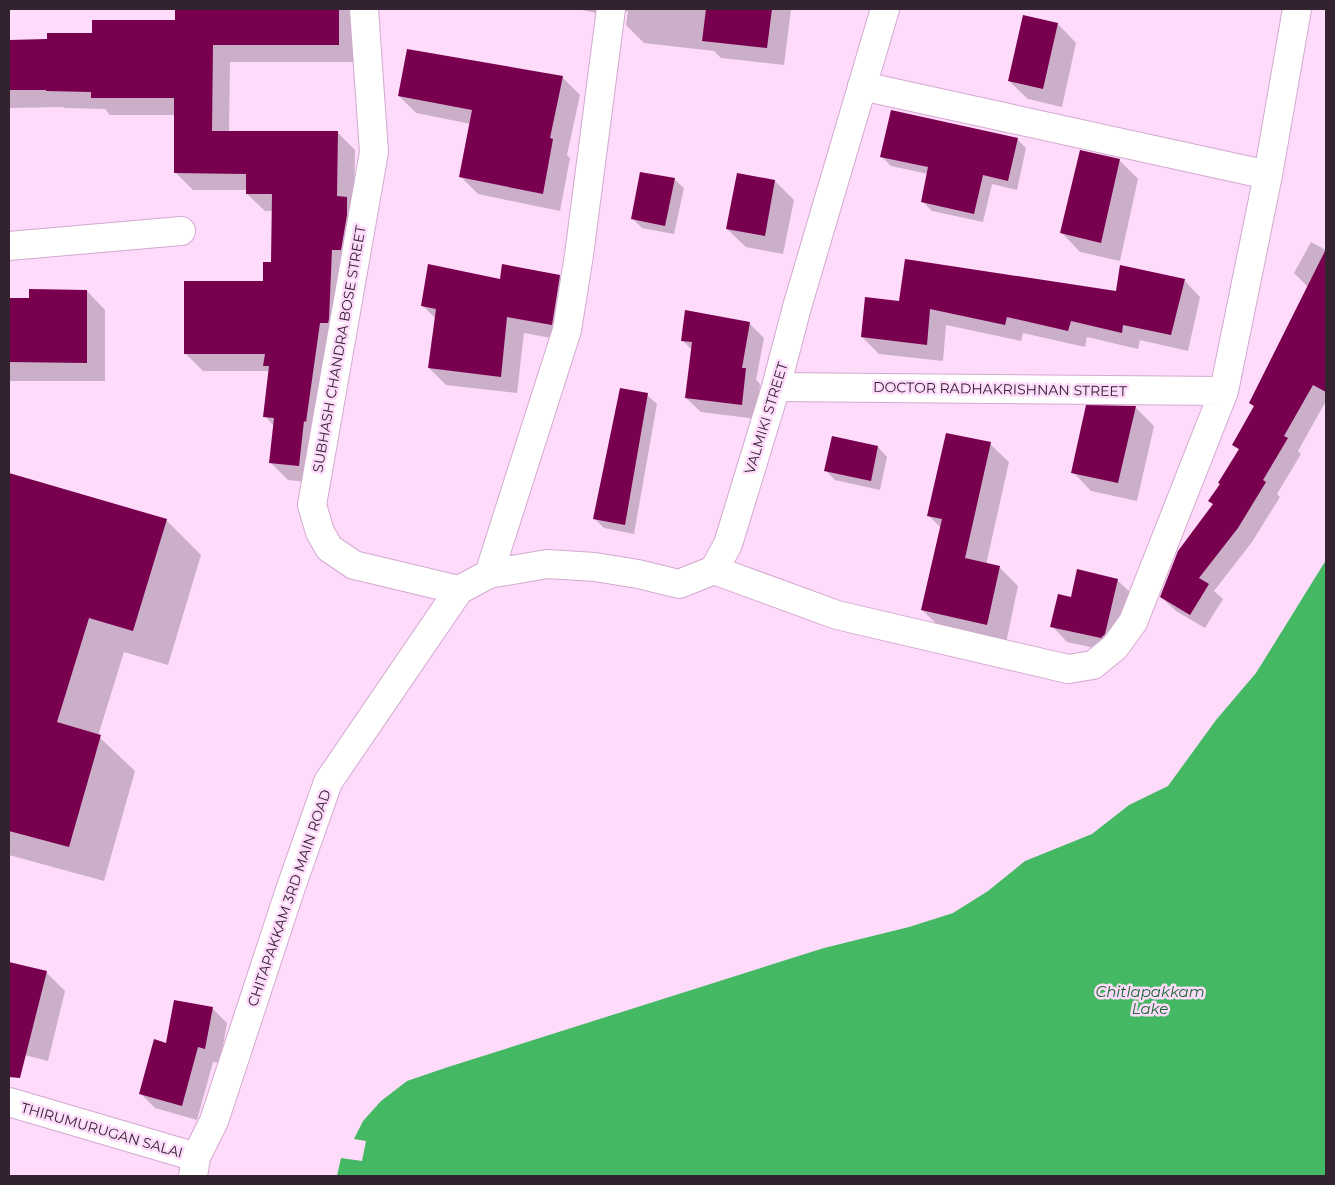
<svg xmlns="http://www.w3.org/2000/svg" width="1335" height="1185" font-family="Montserrat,sans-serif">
	<rect width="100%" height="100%" fill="#fedbfa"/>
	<!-- water -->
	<path fill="#45b864" d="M1326,560v616h-989l4,-18 21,3 4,-20 -12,-2 9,-18 18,-20 26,-20 41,-14 376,-119 85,-21 44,-14 35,-22 37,-30 67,-27 37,-29 39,-19 48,-66 40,-47z"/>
	<!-- shadow -->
	<path fill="#0003" d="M176,9h173l7,7v46h-126l-1,71 108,-1 18,18 -1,55 -38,278 -28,-3 -18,-18 4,-36 -9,-10 5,-45h-67l-17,-17 78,-72 9,-18v-53h-8l-18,-17v-4h-54l-18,-18v-57h-65l-5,-6 -41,-1 -1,-1 -54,1v-67h39l128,-20z
		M577,9h214l-7,56 -63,-7 -7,-7 -70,-8 -18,-18 2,-14 -4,1 -7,5z
		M1058,24l18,19 -14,64 -34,-8 -19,-18z
		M562,77l18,18 -13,60 3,3 -10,53 -82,-17 -17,-17 10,-53 -55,-11 -17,-17z
		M1017,139l9,9 -9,42 -25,-6 -9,38 -51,-11 -9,-9 5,-28 -37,-8 -10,-10z
		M1119,160l19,19 -18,82 -40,-9 -18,-19z
		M738,174l37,7 19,19 -11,54 -37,-7 -19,-18z
		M674,179l10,9 -10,46 -32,-6 -10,-10z
		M1311,242l15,8v151l-28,50 3,3 -24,40 3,3 -28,45 -38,49 9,8 -18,29 -29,-17 -15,-14 53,-92 7,-20 19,-34 -7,-7 22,-37 -5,-4 58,-116 -14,-14z
		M559,276l17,17 -8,48 -44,-8 -7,60 -71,-8 -17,-17 7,-49 -14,-14 79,-25z
		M1184,280l16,17 -12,54 -48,-11 -2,9 -51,-12 -2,10 -62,-14 -2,8 -75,-16 -3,36 -64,-7 -17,-17 38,-35 217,-9z
		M87,291l18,19v71h-96v-81h21z
		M749,323l15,15 -8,42 4,4 -3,35 -56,-7 -15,-14 6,-48 -10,-10z
		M647,395l10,9 -23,130 -30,-6 -9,-9z
		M1135,407l19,19 -17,75 -46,-10 -18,-19z
		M990,444l19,18 -23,103 14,3 18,18 -12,57 -65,-15 -19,-18 19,-82 -12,-12z
		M878,447l9,10 -7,33 -45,-10 -9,-9z
		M9,475l157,45 35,35 -33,110 -44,-13 -26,84 37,35 -31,110 -95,-26z
		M1117,580l16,15 -16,58 -50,-11 -15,-16 20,-27z
		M9,963l37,9 19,19 -17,70 -39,-10z
		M212,1008l15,15 -7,40 -7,-1 -16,58 -42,-12 -15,-15 27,-49z"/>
	<!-- building -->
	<path fill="#78004e" d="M175,9h164v36h-126l-1,86h126l-1,65 10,1v18l-6,35h-9l-3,69 -1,4h-8l-14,99 -2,-1 -5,45 -30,-3 5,-45 -11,-1 6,-51h-6l2,-12h-81v-73h79v-19h8l1,-68h-26v-20l-72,-1v-75h-83v-6l-45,-1v-1h-37v-50l38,-1v-6h45v-13h83z
		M706,9h66l-5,39 -65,-7z
		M1023,15l35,8 -15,66 -35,-8z
		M407,49l156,27 -13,62 3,1 -10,55 -84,-17 13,-67 -74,-14z
		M891,110l127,28 -10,43 -25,-6 -9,39 -53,-12 7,-35 -48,-10z
		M1080,150l40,9 -19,84 -41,-10z
		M640,172l35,6 -10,48 -34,-7z
		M737,173l38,7 -10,56 -39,-7z
		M1326,249v143l-13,-7 -29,51 4,2 -25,42 3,2 -28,46 -39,50 10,6 -19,31 -30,-18 18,-46 35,-47 -5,-3 12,-17 -2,-1 21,-34 -7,-4 22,-39 -5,-3z
		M905,259l211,32 4,-26 65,14 -14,56 -48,-10 -1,8 -51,-12 -3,10 -61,-14 -2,8 -75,-16 -3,36 -66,-8 4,-40 34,4z
		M428,264l72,15 2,-15 58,11 -8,50 -45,-8 -6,60 -73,-9 8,-59 -15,-3z
		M29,289l58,1v73l-78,-1v-64h20z
		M685,310l65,12 -8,46h4l-4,37 -57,-7 7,-56 -11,-1z
		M620,388l28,5 -23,132 -32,-6z
		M1086,405l50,1 -18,77 -47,-10z
		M946,433l45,9 -26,116 35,8 -13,59 -66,-15 21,-91 -15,-3z
		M832,436l46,10 -7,35 -47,-10z
		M9,473l158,46 -34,112 -44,-13 -32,104 44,13 -32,112 -60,-16z
		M1077,569l41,10 -13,55 -4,4 -51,-11 8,-33 13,3z
		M9,962l38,9 -27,107 -11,-1z
		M174,1000l39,7 -8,42 -7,-2 -16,59 -43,-12 15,-55 12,4z"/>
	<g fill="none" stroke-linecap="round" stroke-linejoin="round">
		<!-- minor casing -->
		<g stroke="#d3a9cf" stroke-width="30">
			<path id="minor" d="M862,86l406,89
				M9,246l172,-15
				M776,387l448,4
				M714,570l123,45 231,54 25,-4 22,-18 18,-25 91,-231 44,-216 29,-166
				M489,574l78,-244 12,-75 32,-246
				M9,1102l187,55"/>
		</g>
		<!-- tertiary casing -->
		<g stroke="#d3a9cf" stroke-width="30">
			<path id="tertiary" d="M364,9l10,143 -62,353 8,27 9,16 25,17 105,25
				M193,1176l3,-19 18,-36 76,-231 38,-108 131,-192 30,-16 58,-10 48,3 43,7 41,10 35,-14 14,-26 48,-157 21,-80 88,-298"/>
		</g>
		<!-- minor -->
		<use href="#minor" stroke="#fff" stroke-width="28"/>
		<!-- tertiary -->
		<use href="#tertiary" stroke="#fff" stroke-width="28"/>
	</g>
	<g text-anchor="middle" stroke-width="5" stroke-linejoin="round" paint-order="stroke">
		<!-- street labels -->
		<g font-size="14" fill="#332331" stroke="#fedbfa">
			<text transform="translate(339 349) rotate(-80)" y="5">SUBHASH CHANDRA BOSE STREET</text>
			<text transform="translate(1000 389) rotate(1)" y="5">DOCTOR RADHAKRISHNAN STREET</text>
			<text transform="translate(766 418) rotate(-73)" y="5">VALMIKI STREET</text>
			<text transform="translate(289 898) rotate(-71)" y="5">CHITAPAKKAM 3RD MAIN ROAD</text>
			<text transform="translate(102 1130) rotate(16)" y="5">THIRUMURUGAN SALAI</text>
		</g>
		<!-- water labels -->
		<g font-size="15" font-style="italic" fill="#1a6832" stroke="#fedbfa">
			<text x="1150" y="997">Chitlapakkam<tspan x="1150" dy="17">Lake</tspan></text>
		</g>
	</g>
	<!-- border -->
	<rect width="1335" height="1185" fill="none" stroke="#332331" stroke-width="20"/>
</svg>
